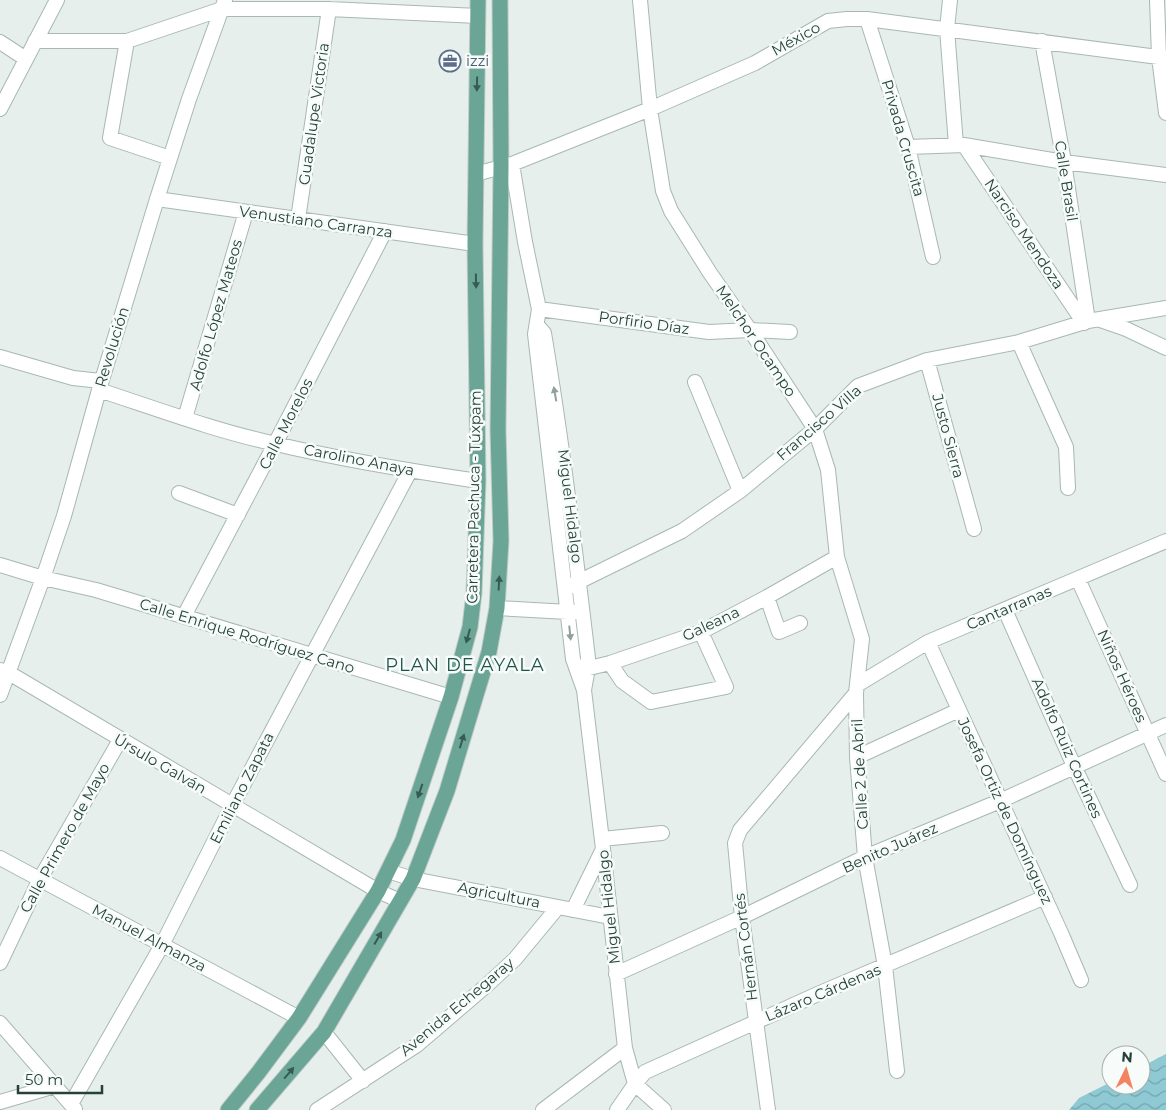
<svg xmlns="http://www.w3.org/2000/svg" width="1166" height="1110" font-family="Montserrat,sans-serif">
	<defs>
		<pattern id="water-waves" width="16" height="10" patternUnits="userSpaceOnUse" patternTransform="scale(1.25)"><rect width="16" height="10" fill="#8ec9d4"/><path d="M0 5q4-4 8 0t8 0" fill="none" stroke="#74a5ad"/></pattern>
	</defs>
	<rect width="100%" height="100%" fill="#e6efeb"/>
	<!-- water -->
	<path fill="url(#water-waves)" d="M1166,1054v56h-97l10,-12 32,-16v3h30v-18z"/>
	<g fill="none" stroke-linecap="round" stroke-linejoin="round">
		<!-- minor casing -->
		<g stroke="#a8b8b2" stroke-width="16">
			<path id="minor" d="M640,0l10,109 13,82 8,20 39,62 40,57 65,99 13,41 9,87 25,82 -6,54 1,64 8,100 20,109 12,105
				M950,0l-3,29 9,116
				M1157,0l2,57 7,56
				M867,19l41,128 25,110
				M35,41h92l95,-32h107l149,7
				M127,41l-17,97 60,20
				M1042,41l22,121 24,159
				M0,42l26,17
				M0,109l57,-109
				M964,145l120,178
				M908,147l56,-2 100,17 102,13
				M512,164l13,78 14,67 -4,25 38,325 11,31 19,159 22,199 10,36 29,26
				M476,174l36,-10 138,-55 105,-46 73,-42 19,-2h20l299,39
				M157,199l318,45
				M298,219l31,-210
				M539,309l170,23 41,-2 40,2
				M1100,320l26,9 40,19
				M537,325l7,8c18,108 31,216 44,325v10l-4,22
				M1019,342l47,105 2,41
				M0,357l73,21 28,3
				M927,360l47,169
				M695,382l45,109
				M99,390c58,19 117,41 177,54 67,16 135,27 202,37
				M185,418l61,-206
				M179,493l59,22
				M0,565l43,13 53,12 355,107
				M1078,579l88,195
				M566,588l116,-57 58,-40 75,-62 43,-43 69,-26 92,-18 69,-21 78,-13
				M767,597l12,35 21,-9
				M497,608l71,4h8
				M1005,610l69,156 56,119
				M184,616l91,-172 110,-213
				M928,642l133,291 20,47
				M610,663l12,18 29,21 75,-15 -25,-55
				M0,670l9,3 369,218 22,10
				M581,670l29,-7 91,-31 66,-35 70,-40
				M857,685l71,-43 238,-101
				M0,695l43,-117 21,-62 35,-126 58,-191 32,-100 36,-99
				M857,757l102,-47
				M602,839l60,-6
				M0,858l299,160
				M388,871l25,8 197,38
				M573,910l30,-61
				M0,963l40,-84 80,-139
				M616,974l126,-57 123,-60 135,-56 166,-76
				M0,1023l75,86
				M324,1032l39,49
				M0,1102l55,-16
				M71,1104l91,-159 70,-139 178,-335
				M317,1110l100,-65 70,-60 28,-26 43,-52
				M543,1110l82,-62
				M617,1110l18,-26 10,-12 175,-79 225,-96
				M768,1110l-26,-193 -7,-74 5,-13 116,-137"/>
		</g>
		<!-- major casing -->
		<g stroke="#c2cac8" stroke-width="17">
			<path id="major" d="M228,1110l30,-37 41,-55 79,-127 25,-51 48,-143 19,-70 4,-34 4,-112 -3,-237 3,-244
				M257,1110l67,-78 89,-153 34,-88 42,-139 8,-44 4,-67 -3,-111 3,-262 -1,-168"/>
		</g>
		<!-- minor -->
		<use href="#minor" stroke="#fff" stroke-width="14"/>
		<!-- major -->
		<use href="#major" stroke="#6aa596" stroke-width="15"/>
	</g>
	<!-- one-way arrows -->
	<defs><path id="oneway-solid" d="M-6-.8H1V-3.2L6.5 0L1 3.2V.8H-6Z" transform="scale(1.25)"/></defs>
	<g fill="#365b51">
		<use href="#oneway-solid" transform="translate(477 84) rotate(91)"/>
		<use href="#oneway-solid" transform="translate(476 281) rotate(89)"/>
		<use href="#oneway-solid" transform="translate(499 583) rotate(-87)"/>
		<use href="#oneway-solid" transform="translate(468 636) rotate(105)"/>
		<use href="#oneway-solid" transform="translate(462 741) rotate(-73)"/>
		<use href="#oneway-solid" transform="translate(420 791) rotate(109)"/>
		<use href="#oneway-solid" transform="translate(378 938) rotate(-60)"/>
		<use href="#oneway-solid" transform="translate(289 1073) rotate(-49)"/>
	</g>
	<g fill="#92a09c">
		<use href="#oneway-solid" transform="translate(555 394) rotate(-100)"/>
		<use href="#oneway-solid" transform="translate(570 633) rotate(84)"/>
	</g>
	<!-- icons -->
	<defs>
		<g id="office-ring" transform="scale(1.125)"><circle r="9.5" fill="#f7fbf9" stroke="#5c6f8a" stroke-width="1.5"/><path d="M-6-3h4V-5.5h4V-3h4V5H-6ZM-1-4.5V-3h2v-1.5ZM-6 0V1H6V0Z" fill="#5c6f8a"/></g>
	</defs>
	<g fill-rule="evenodd">
		<use href="#office-ring" x="450" y="61"/>
	</g>
	<g text-anchor="middle" stroke-width="5" stroke-linejoin="round" paint-order="stroke">
		<!-- street labels -->
		<g font-size="15" fill="#24423a" stroke="#f7fbf9">
			<text transform="translate(796 39) rotate(-29)" y="5">México</text>
			<text transform="translate(314 114) rotate(-82)" y="5">Guadalupe Victoria</text>
			<text transform="translate(903 138) rotate(74)" y="5">Privada Cruscita</text>
			<text transform="translate(1066 181) rotate(81)" y="5">Calle Brasil</text>
			<text transform="translate(316 222) rotate(8)" y="5">Venustiano Carranza</text>
			<text transform="translate(1024 234) rotate(56)" y="5">Narciso Mendoza</text>
			<text transform="translate(216 315) rotate(-74)" y="5">Adolfo López Mateos</text>
			<text transform="translate(644 323) rotate(8)" y="5">Porfirio Díaz</text>
			<text transform="translate(756 341) rotate(56)" y="5">Melchor Ocampo</text>
			<text transform="translate(112 347) rotate(-73)" y="5">Revolución</text>
			<text transform="translate(819 423) rotate(-41)" y="5">Francisco Villa</text>
			<text transform="translate(286 424) rotate(-63)" y="5">Calle Morelos</text>
			<text transform="translate(948 436) rotate(75)" y="5">Justo Sierra</text>
			<text transform="translate(359 460) rotate(11)" y="5">Carolino Anaya</text>
			<text transform="translate(474 497) rotate(-89)" y="5">Carretera Pachuca - Túxpam</text>
			<text transform="translate(570 506) rotate(83)" y="5">Miguel Hidalgo</text>
			<text transform="translate(1009 608) rotate(-23)" y="5">Cantarranas</text>
			<text transform="translate(711 624) rotate(-25)" y="5">Galeana</text>
			<text transform="translate(247 636) rotate(17)" y="5">Calle Enrique Rodríguez Cano</text>
			<text transform="translate(1122 676) rotate(66)" y="5">Niños Héroes</text>
			<text transform="translate(1067 748) rotate(66)" y="5">Adolfo Ruiz Cortines</text>
			<text transform="translate(160 764) rotate(30)" y="5">Úrsulo Galván</text>
			<text transform="translate(860 774) rotate(-93)" y="5">Calle 2 de Abril</text>
			<text transform="translate(242 788) rotate(-63)" y="5">Emiliano Zapata</text>
			<text transform="translate(1005 811) rotate(65)" y="5">Josefa Ortiz de Domínguez</text>
			<text transform="translate(65 838) rotate(-61)" y="5">Calle Primero de Mayo</text>
			<text transform="translate(890 848) rotate(-24)" y="5">Benito Juárez</text>
			<text transform="translate(499 895) rotate(11)" y="5">Agricultura</text>
			<text transform="translate(609 907) rotate(-96)" y="5">Miguel Hidalgo</text>
			<text transform="translate(149 938) rotate(28)" y="5">Manuel Almanza</text>
			<text transform="translate(746 947) rotate(-97)" y="5">Hernán Cortés</text>
			<text transform="translate(823 993) rotate(-23)" y="5">Lázaro Cárdenas</text>
			<text transform="translate(457 1007) rotate(-40)" y="5">Avenida Echegaray</text>
		</g>
		<!-- service labels -->
		<g font-size="15" fill="#4e5e75" stroke="#f7fbf9" text-anchor="start">
			<text x="466" y="66">izzi</text>
		</g>
		<!-- quarter labels -->
		<g font-size="18" letter-spacing="1" fill="#1f5548" stroke="#f7fbf9">
			<text x="465" y="671">PLAN DE AYALA</text>
		</g>
	</g>
	<!-- north arrow -->
	<g transform="translate(1126 1070) rotate(5)"><circle r="24" fill="#f7fbf9" stroke="#a3b1ad"/>
	<path d="M0-4L9 19L0 12L-9 19Z" fill="#f4845f"/>
	<text y="-8" font-size="14" font-weight="bold" text-anchor="middle" fill="#24423a">N</text>
	</g>
	<!-- scale -->
	<path d="M18 1085v8h84v-8" fill="none" stroke="#24423a" stroke-width="2.5"/>
	<text x="25" y="1085" font-size="15" fill="#24423a" stroke="#f7fbf9" stroke-width="4" paint-order="stroke">50 m</text>
</svg>
